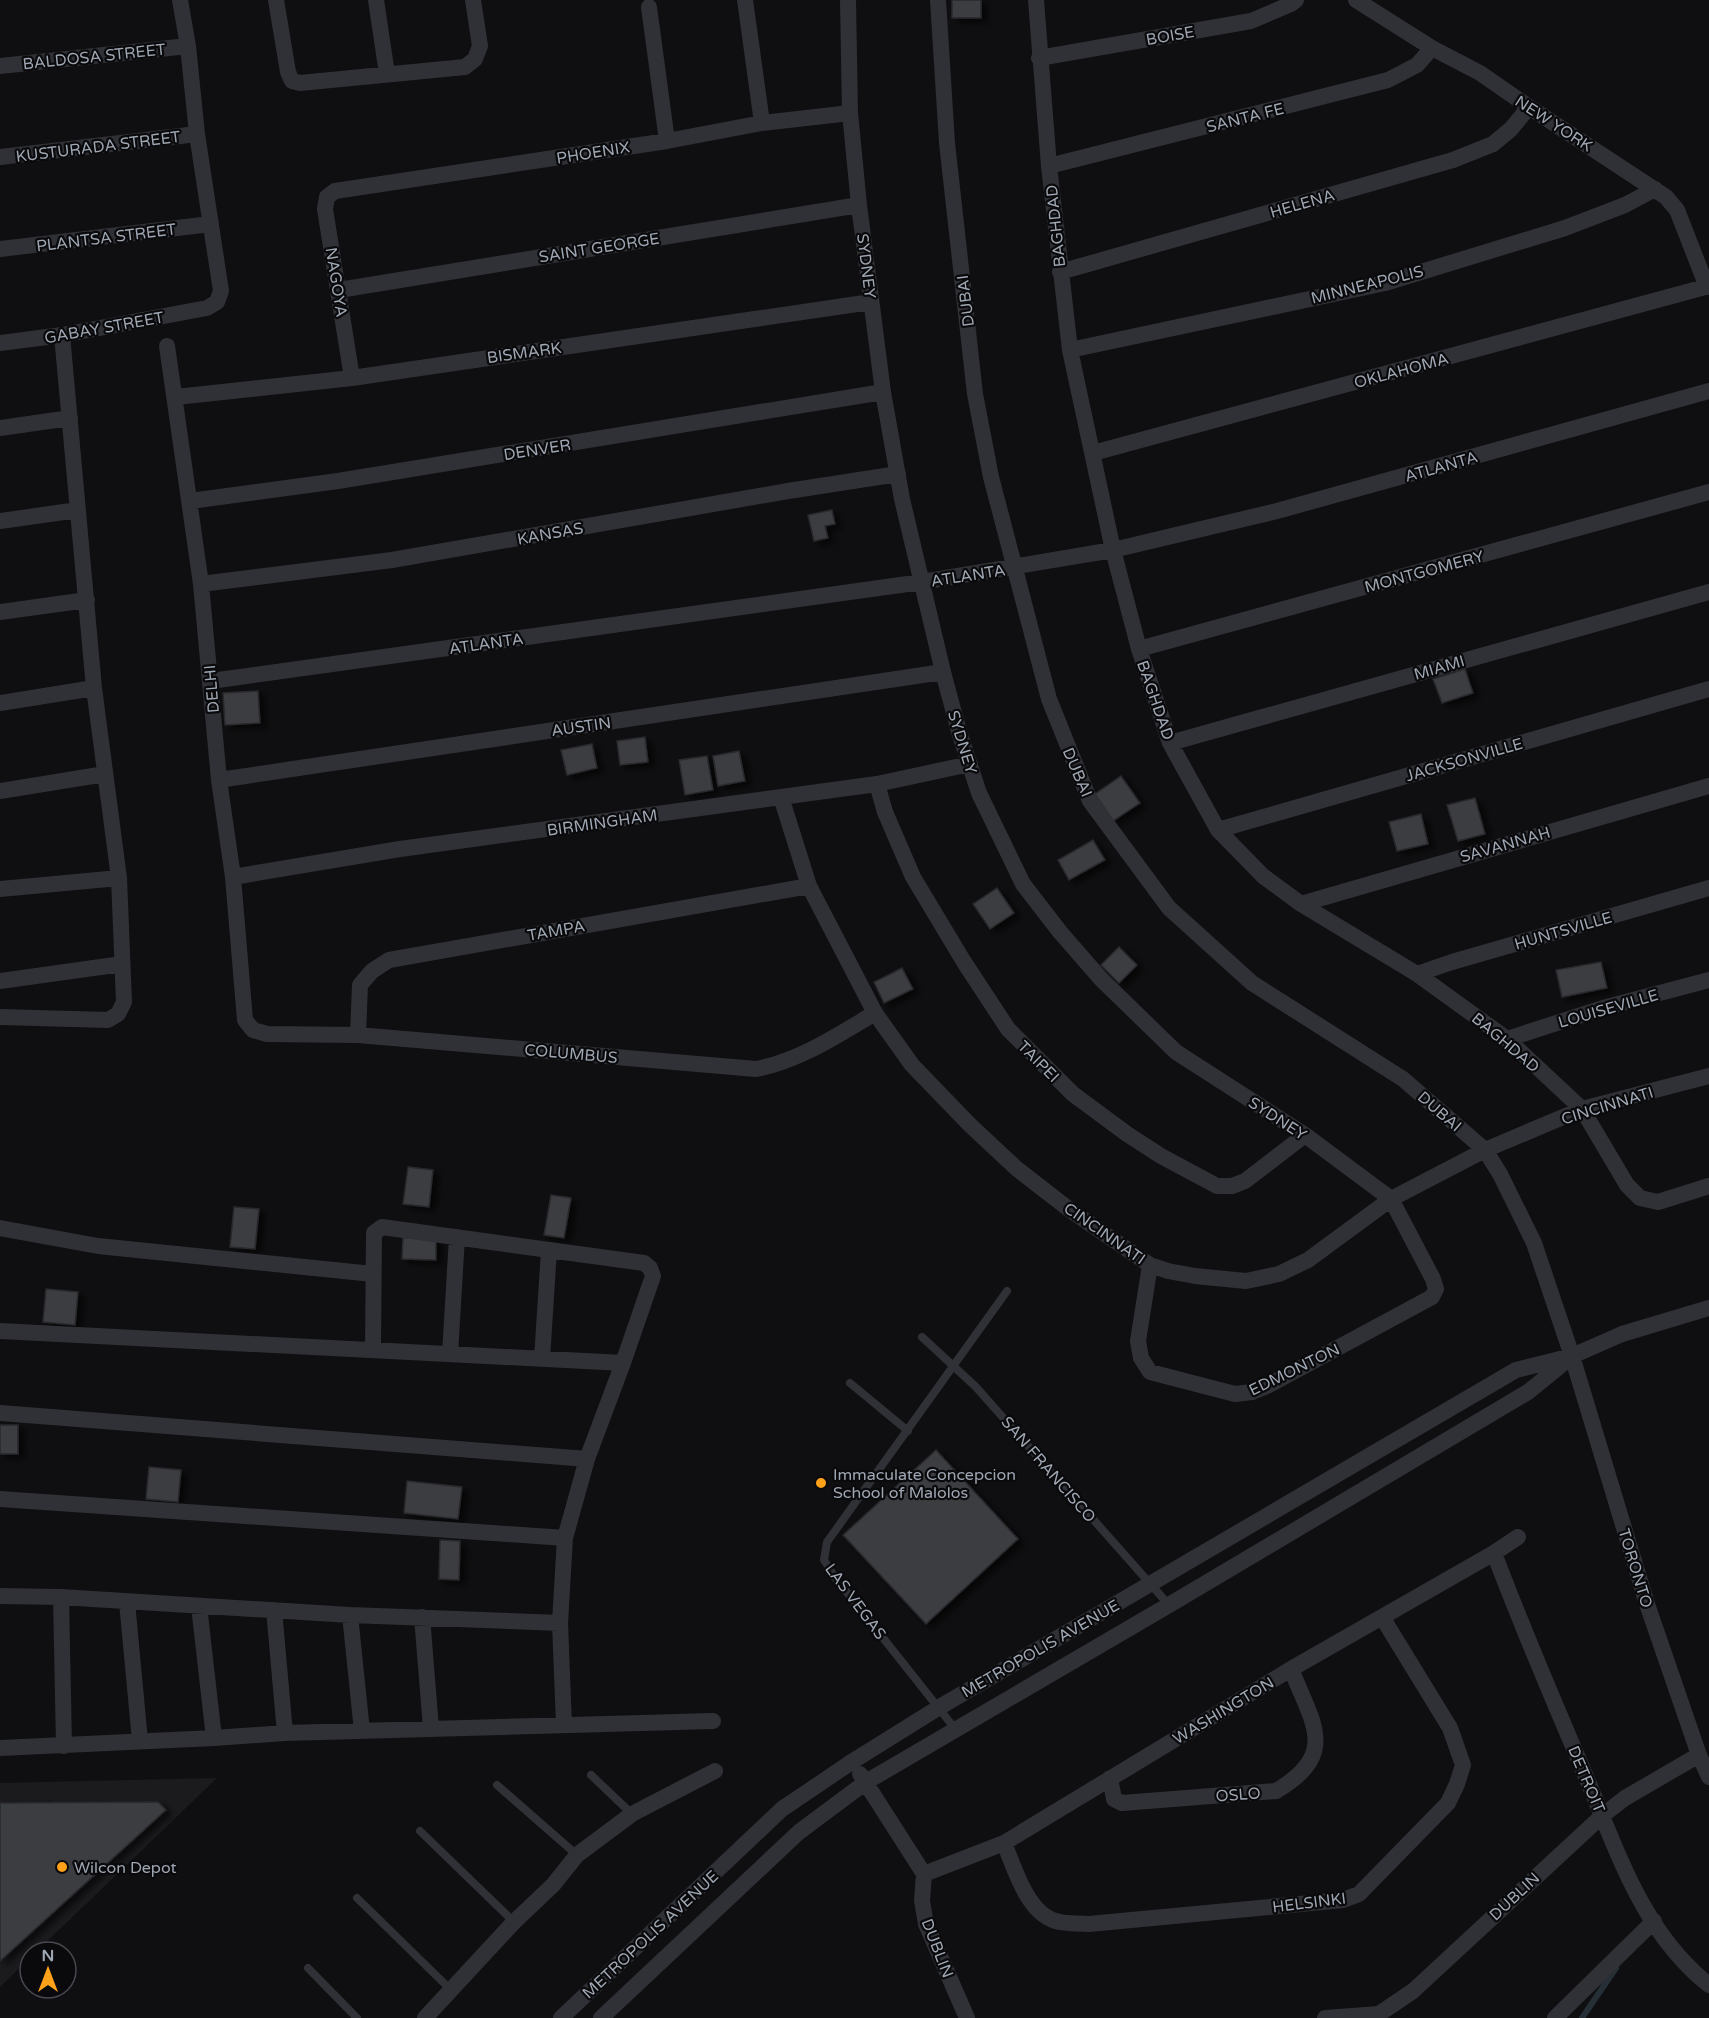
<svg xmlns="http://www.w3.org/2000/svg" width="1709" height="2018" font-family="'Varela Round',sans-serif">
	<defs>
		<filter id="shadow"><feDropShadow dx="6" dy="4" stdDeviation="3" flood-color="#0009"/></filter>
	</defs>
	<rect width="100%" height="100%" fill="#0f0f11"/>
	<!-- built -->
	<path fill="#1b1b1e" d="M217,1778l-181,174h-6v6l-30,29v-204z"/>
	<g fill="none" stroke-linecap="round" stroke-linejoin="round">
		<!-- stream -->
		<path stroke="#252f35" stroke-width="6" d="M1582,2018l34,-50"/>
	</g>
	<!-- building -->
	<path fill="#3b3d41" stroke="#29292d" stroke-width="1.5" filter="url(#shadow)" d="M952,0h29v18h-29z
		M832,510l3,14 -10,2 3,12 -14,3 -6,-26z
		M1465,669l8,24 -31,10 -9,-24z
		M258,691l2,32 -35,2 -2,-32z
		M645,737l3,25 -28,3 -3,-24z
		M592,744l5,24 -30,7 -6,-25z
		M739,751l6,30 -27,5 -5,-30z
		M707,756l6,34 -28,5 -6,-35z
		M1121,776l19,27 -27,18 -18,-27z
		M1475,798l10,36 -27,7 -11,-36z
		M1421,814l7,30 -31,7 -8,-29z
		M1093,840l12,20 -36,20 -11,-20z
		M997,888l17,25 -24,16 -17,-25z
		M1119,947l18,18 -18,18 -18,-18z
		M1601,962l6,26 -45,9 -6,-27z
		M902,968l11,21 -29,14 -10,-21z
		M408,1167l25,3 -4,37 -26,-3z
		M551,1195l20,3 -7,40 -20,-3z
		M234,1207l25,2 -4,40 -25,-2z
		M403,1238h33v22l-34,-1z
		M46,1289l32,3 -3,33 -32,-3z
		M0,1425h18v29h-18z
		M936,1450l82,89 -92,85 -83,-89z
		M149,1467l32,3 -3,32 -32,-3z
		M407,1481l55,6 -4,32 -54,-6z
		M440,1540l20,1 -1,39 -20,-1z
		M158,1802l8,8 -166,151v-158z"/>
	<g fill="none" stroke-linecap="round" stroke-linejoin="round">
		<!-- service -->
		<path stroke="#303136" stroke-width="8" d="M922,1337l54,50 193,218
			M850,1383l58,48
			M956,1730l-122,-154 -10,-16 3,-18 180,-251
			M591,1775l41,39
			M497,1785l80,70
			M420,1831l94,91
			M357,1898l93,91
			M308,1968l49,50"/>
		<!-- minor -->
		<path stroke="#303136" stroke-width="16" d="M276,0l12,72 4,9 8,2 165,-16 10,-8 5,-13 -7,-46
			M376,0l11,74
			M745,0l17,123
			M848,0l2,113 9,92 24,187 19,107 41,173 17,63 19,58 44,91 37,48 41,47 75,73 129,83 86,64 42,80 3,10 -4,8 -163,88 -17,7 -17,2 -85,-22 -9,-14 -3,-17 12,-76
			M938,0l9,143 28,251 16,83 58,222 41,102 79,107 83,75 151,96 82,71 15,24 34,69 38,113 75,248 52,151 10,22
			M1036,0l13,166 21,184 43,200 26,99 31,94 48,87 45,46 38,28 116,70 90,65 75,70 45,76 13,13 18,4 51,-16
			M1356,0l76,48 48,25 49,34 137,90 11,13 30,77
			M649,7l18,134
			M1039,58l212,-37 40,-17 5,-4
			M0,66l188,-20
			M0,157l197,-23
			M1049,166l339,-86 29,-15 15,-17
			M0,249l211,-25
			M1060,272l393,-112 40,-16 18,-15 18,-22
			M339,290l520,-85
			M0,343l62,-8 145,-27 10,-6 4,-11 -24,-157 -9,-88 -8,-46
			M167,346l34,238 18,196 14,97 12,143 8,10 14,4 91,1 398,34c43,-8 82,-34 119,-56
			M1070,350l315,-67 180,-55 60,-23 30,-16
			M352,378l-27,-169 2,-12 8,-6 332,-50 95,-18 88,-10
			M176,397l176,-19 519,-76
			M0,428l70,-10
			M1093,453l616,-167
			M190,501l148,-20 545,-89
			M0,521l78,-11
			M201,584l191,-24 396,-69 110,-17
			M0,612l87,-12
			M1139,649l570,-157
			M211,681l711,-99 191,-32 164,-39 432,-120
			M0,703l94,-15
			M1170,743l539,-151
			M219,780l724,-108
			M877,784l8,28 28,65 51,85 44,67 65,65 54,40 34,22 56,30h15l13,-5 60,-46
			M0,791l105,-17
			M781,797l28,89 66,127 37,52 58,60 46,43 54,42 80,55 18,6 27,5 51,5 33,-7 29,-14 83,-61 94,-49 97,-41 127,-33
			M1218,830l491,-141
			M233,877l167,-28 477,-65 93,-20
			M0,889l119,-11
			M1301,904l408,-118
			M1417,974l35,-12 257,-74
			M0,981l122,-17
			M0,1017l108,3 10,-6 6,-12 -5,-124 -25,-190 -32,-353
			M358,1035l2,-50 12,-14 17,-11 420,-74
			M1507,1039l96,-31 106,-28
			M0,1228l98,18 275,28
			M0,1331l623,32
			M373,1350l1,-117 8,-6 262,36 6,5 3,8 -30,87 -36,96 -22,79 -5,85 4,102
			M450,1354l7,-117
			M542,1359l7,-109
			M0,1413l587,46
			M0,1499l565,39
			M1494,1553c28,74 59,147 90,219 33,77 57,159 125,213
			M0,1596l61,1 289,18 210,8
			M61,1597l3,149
			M127,1602l13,139
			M199,1606l15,132
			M274,1610l11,123
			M350,1615l12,116
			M422,1617l9,111
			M0,1748l214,-10 71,-5 428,-12
			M860,1774l64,100
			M1110,1778l4,21 8,4 154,-12c63,-37 37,-67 15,-122
			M1004,1843c11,26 24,74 56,79 9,2 20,1 29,2l254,-24 16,-6 89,-91 9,-19 6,-19 -13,-37 -68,-111
			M924,1874l80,-31 287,-174 203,-116 24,-16
			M924,1874l-2,27 4,23 41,94
			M425,2018l89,-96 39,-37 24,-30 55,-41 83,-43
			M561,2018l221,-209 71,-48 85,-53 578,-338 56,-14 50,-22 87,-26
			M601,2018l198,-186 67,-50 303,-177 359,-213 38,-31
			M1325,2018l54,-4 34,-23 190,-176 22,-17 74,-43
			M1555,2018l99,-97"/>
	</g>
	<!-- markers -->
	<g fill="#ffa119" stroke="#0a0a0c" stroke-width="2">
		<circle cx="821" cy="1483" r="6"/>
		<circle cx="62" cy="1867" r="6"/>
	</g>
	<g text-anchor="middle" stroke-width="4.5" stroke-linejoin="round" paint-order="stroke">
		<!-- street labels -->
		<g font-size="16" fill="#9fa7b3" stroke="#0a0a0c">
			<text transform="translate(1170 35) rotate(-10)" y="6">BOISE</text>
			<text transform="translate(94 56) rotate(-6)" y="6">BALDOSA STREET</text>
			<text transform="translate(1245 117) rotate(-14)" y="6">SANTA FE</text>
			<text transform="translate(1554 123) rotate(33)" y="6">NEW YORK</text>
			<text transform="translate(98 146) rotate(-7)" y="6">KUSTURADA STREET</text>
			<text transform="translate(593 152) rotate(-9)" y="6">PHOENIX</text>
			<text transform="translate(1302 203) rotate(-16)" y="6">HELENA</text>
			<text transform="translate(1055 226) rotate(-96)" y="6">BAGHDAD</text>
			<text transform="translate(106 237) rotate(-7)" y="6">PLANTSA STREET</text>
			<text transform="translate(599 247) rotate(-9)" y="6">SAINT GEORGE</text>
			<text transform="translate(867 266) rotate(83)" y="6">SYDNEY</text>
			<text transform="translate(337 282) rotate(81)" y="6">NAGOYA</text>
			<text transform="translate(1367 284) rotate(-14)" y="6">MINNEAPOLIS</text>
			<text transform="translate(965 301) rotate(-97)" y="6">DUBAI</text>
			<text transform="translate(104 327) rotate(-10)" y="6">GABAY STREET</text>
			<text transform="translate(524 352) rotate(-8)" y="6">BISMARK</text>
			<text transform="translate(1401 370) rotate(-15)" y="6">OKLAHOMA</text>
			<text transform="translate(537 449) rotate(-9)" y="6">DENVER</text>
			<text transform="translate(1441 466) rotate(-16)" y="6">ATLANTA</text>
			<text transform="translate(550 533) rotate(-10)" y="6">KANSAS</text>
			<text transform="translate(1424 571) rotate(-15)" y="6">MONTGOMERY</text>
			<text transform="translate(968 575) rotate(-9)" y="6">ATLANTA</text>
			<text transform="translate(486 643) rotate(-8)" y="6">ATLANTA</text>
			<text transform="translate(1439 667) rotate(-16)" y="6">MIAMI</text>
			<text transform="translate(211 689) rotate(-95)" y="6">DELHI</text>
			<text transform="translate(1156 700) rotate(71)" y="6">BAGHDAD</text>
			<text transform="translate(581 726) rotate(-8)" y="6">AUSTIN</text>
			<text transform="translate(963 742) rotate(73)" y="6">SYDNEY</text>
			<text transform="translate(1464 759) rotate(-16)" y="6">JACKSONVILLE</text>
			<text transform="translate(1078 772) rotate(67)" y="6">DUBAI</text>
			<text transform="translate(602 822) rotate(-8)" y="6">BIRMINGHAM</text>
			<text transform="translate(1505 844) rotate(-16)" y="6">SAVANNAH</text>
			<text transform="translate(556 930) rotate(-10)" y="6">TAMPA</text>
			<text transform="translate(1563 930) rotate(-16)" y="6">HUNTSVILLE</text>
			<text transform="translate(1608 1008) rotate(-16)" y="6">LOUISEVILLE</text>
			<text transform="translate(1506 1042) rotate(40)" y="6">BAGHDAD</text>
			<text transform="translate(571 1053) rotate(5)" y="6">COLUMBUS</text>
			<text transform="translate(1039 1061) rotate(45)" y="6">TAIPEI</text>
			<text transform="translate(1607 1105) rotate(-17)" y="6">CINCINNATI</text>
			<text transform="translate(1440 1111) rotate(41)" y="6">DUBAI</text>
			<text transform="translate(1278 1118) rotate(33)" y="6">SYDNEY</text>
			<text transform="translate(1105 1233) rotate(35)" y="6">CINCINNATI</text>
			<text transform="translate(1294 1369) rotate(-26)" y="6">EDMONTON</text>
			<text transform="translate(1049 1469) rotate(49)" y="6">SAN FRANCISCO</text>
			<text transform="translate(1636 1568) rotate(73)" y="6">TORONTO</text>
			<text transform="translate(856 1601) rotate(53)" y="6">LAS VEGAS</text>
			<text transform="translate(1040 1648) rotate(-30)" y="6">METROPOLIS AVENUE</text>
			<text transform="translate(1223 1710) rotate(-31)" y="6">WASHINGTON</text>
			<text transform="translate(1587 1779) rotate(67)" y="6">DETROIT</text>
			<text transform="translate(1238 1794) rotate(-4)" y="6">OSLO</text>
			<text transform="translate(1514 1896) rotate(-43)" y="6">DUBLIN</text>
			<text transform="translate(1309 1902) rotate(-7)" y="6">HELSINKI</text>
			<text transform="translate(650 1934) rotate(-43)" y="6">METROPOLIS AVENUE</text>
			<text transform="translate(938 1948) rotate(69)" y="6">DUBLIN</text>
		</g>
		<!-- poi labels -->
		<g font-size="16" fill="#9fa7b3" stroke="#0a0a0c" text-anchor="start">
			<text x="833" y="1480">Immaculate Concepcion<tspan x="833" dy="18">School of Malolos</tspan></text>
			<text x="74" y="1873">Wilcon Depot</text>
		</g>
	</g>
	<!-- north arrow -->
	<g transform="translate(48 1970)"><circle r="28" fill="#0a0a0c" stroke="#46494f" stroke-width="1.5"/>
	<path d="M0-4.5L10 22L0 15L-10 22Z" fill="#ffa119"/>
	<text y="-9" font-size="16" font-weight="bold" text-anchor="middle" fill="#9fa7b3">N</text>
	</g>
</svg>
